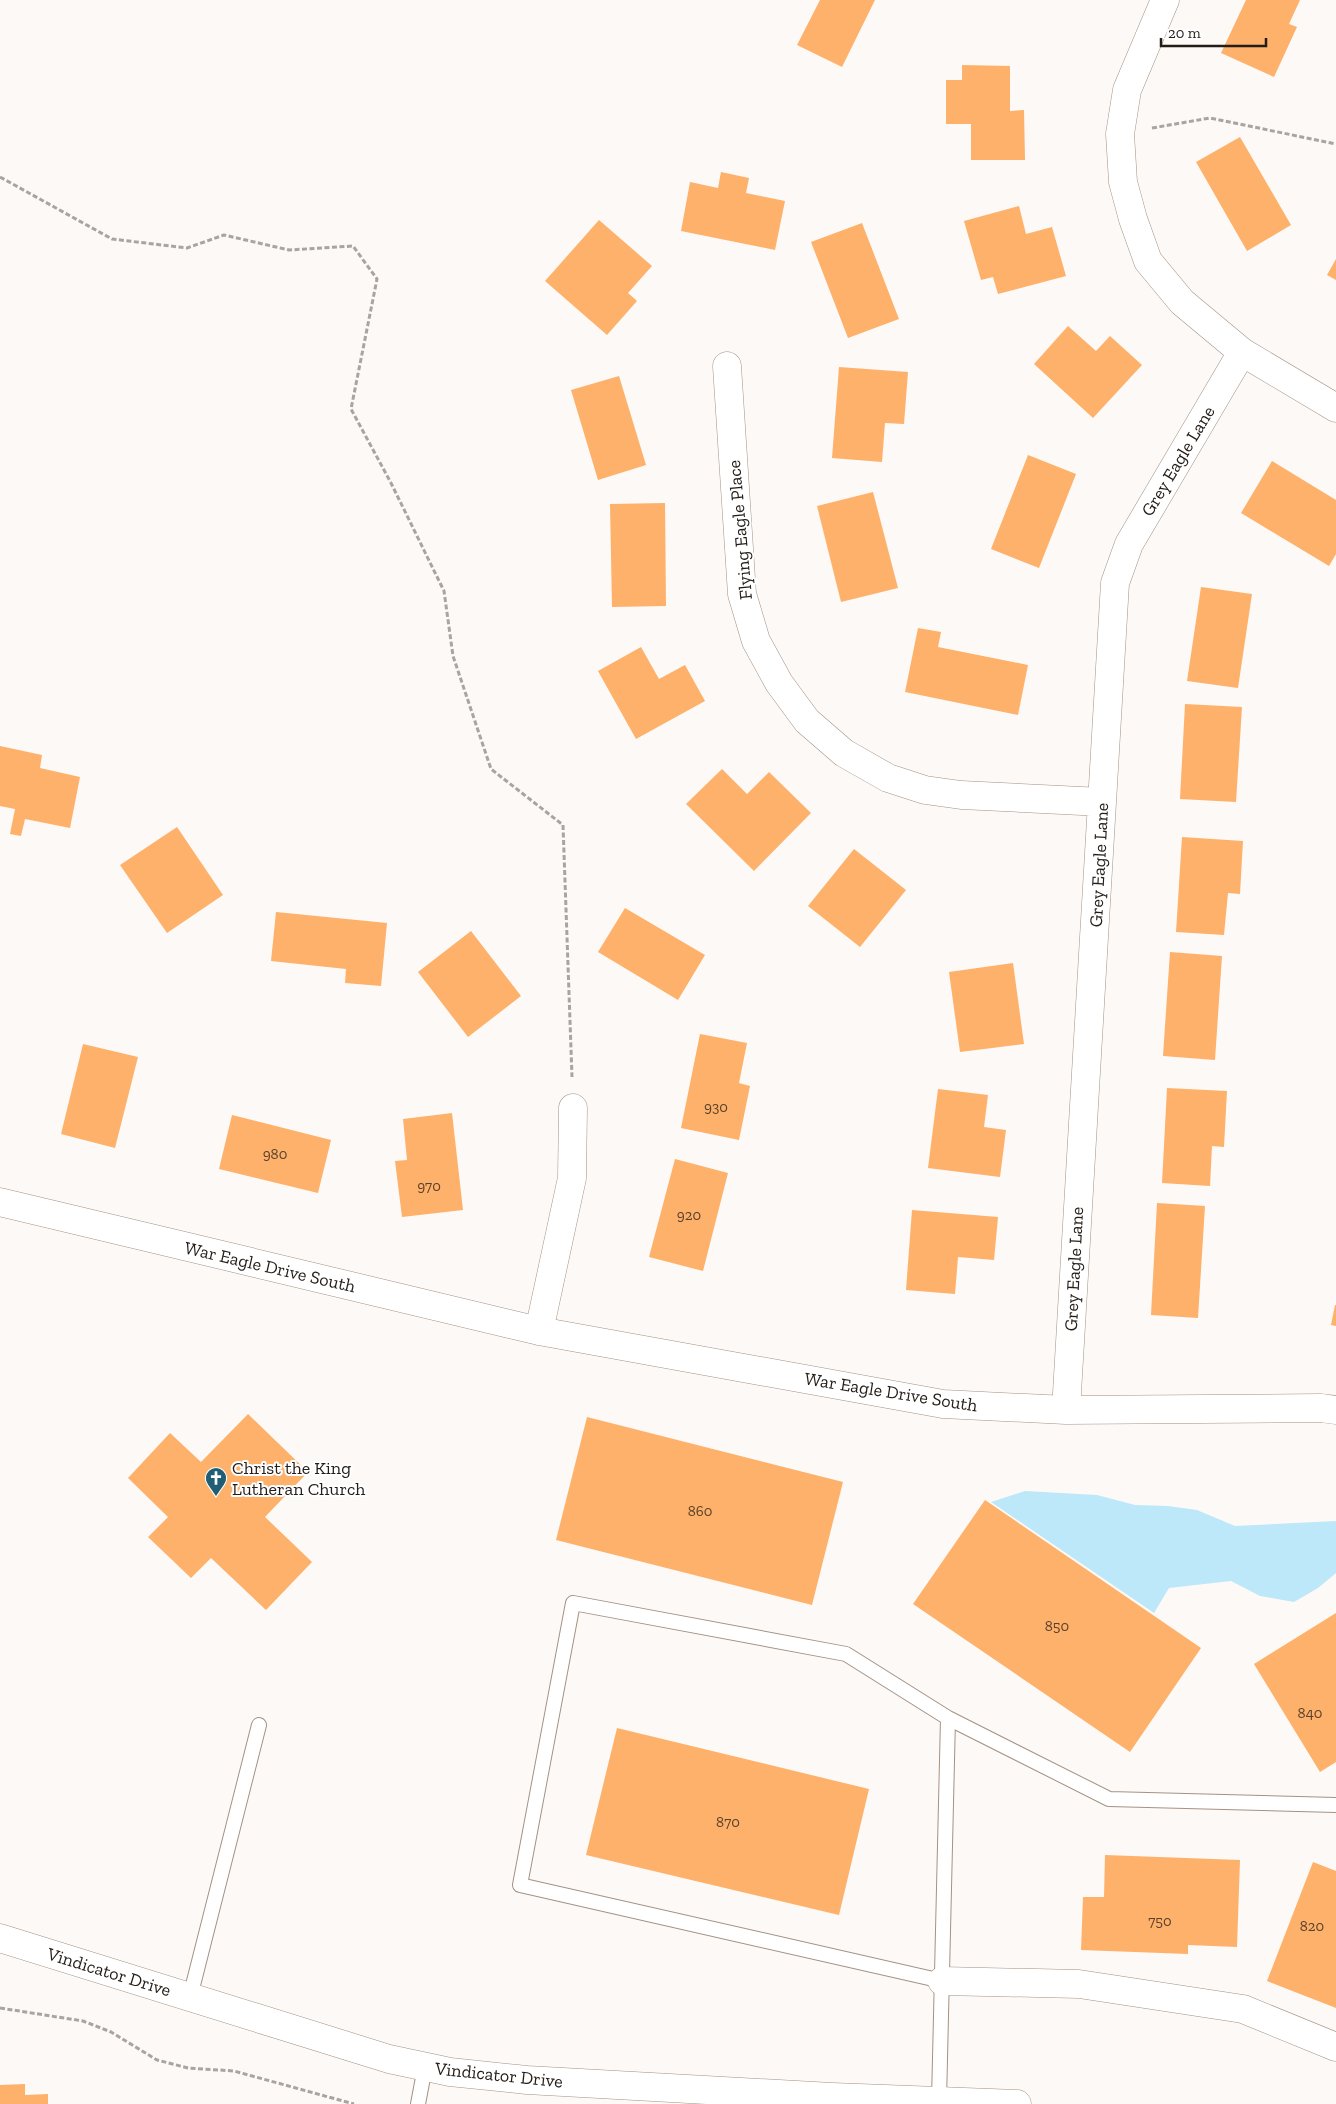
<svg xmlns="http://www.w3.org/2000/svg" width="1336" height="2104" font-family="'Zilla Slab',serif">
	<rect width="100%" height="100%" fill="#fdf9f6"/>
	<!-- water -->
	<path fill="#bde8f9" d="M1025,1491l72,4 38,10 33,1 29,4 38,16 101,-5v52l-18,15 -24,14 -34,-6 -29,-15 -62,7 -15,25 -163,-111z"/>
	<!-- building -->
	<path fill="#fdb16a" d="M820,0h55l-33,67 -45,-22z
		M1246,0h54l-11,24 8,3 -23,50 -53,-24z
		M962,65l48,1v45l14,-1 1,50h-54v-36h-25v-44h16z
		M1240,137l51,88 -44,26 -51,-89z
		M721,172l28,6 -3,15 39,8 -10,49 -94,-19 9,-49 28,6z
		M1019,206l7,28 26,-7 14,49 -68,18 -5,-17 -12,3 -17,-59z
		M599,220l53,46 -24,27 9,8 -30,34 -62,-54z
		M862,223l37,96 -51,19 -37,-96z
		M1336,259v21l-9,-5z
		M1068,326l28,25 14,-15 32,29 -49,53 -59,-54z
		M839,367l69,5 -4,52 -19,-1 -3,39 -50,-4z
		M619,376l27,89 -48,15 -27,-90z
		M1028,455l48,19 -37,94 -48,-19z
		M1272,461l64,39v54l-7,12 -88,-53z
		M873,492l25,96 -57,14 -24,-96z
		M665,503l1,103 -54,1 -2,-103z
		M1201,587l51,7 -14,94 -51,-7z
		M918,628l23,4 -3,15 90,18 -10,50 -113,-23z
		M641,647l18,32 26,-14 20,36 -69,38 -38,-68z
		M1185,704l57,3 -6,95 -56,-3z
		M0,746l42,9 -2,13 40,9 -10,51 -45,-9 -4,17 -11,-2 5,-25 -15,-3z
		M722,769l25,25 22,-22 42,41 -57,58 -68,-67z
		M177,827l46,68 -56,38 -47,-68z
		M1182,837l61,4 -3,53 -12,-1 -4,42 -48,-3z
		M854,849l52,41 -46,57 -52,-41z
		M625,908l80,47 -27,45 -80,-48z
		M276,912l111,11 -6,63 -36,-3 1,-14 -75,-8z
		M471,931l50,65 -53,41 -50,-65z
		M1170,952l52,4 -7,104 -52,-4z
		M1013,963l11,81 -64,8 -11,-80z
		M700,1034l47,9 -8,40 11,3 -11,54 -58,-12z
		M83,1044l55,13 -23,91 -54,-14z
		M1167,1088l60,3 -3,56 -12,-1 -2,40 -48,-3z
		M938,1089l50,6 -4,32 22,3 -6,47 -72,-9z
		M452,1113l11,97 -61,7 -7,-56 12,-1 -4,-41z
		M232,1115l99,25 -13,53 -99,-24z
		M675,1159l53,14 -25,98 -54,-14z
		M1157,1203l48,3 -7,112 -47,-3z
		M912,1210l86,7 -4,43 -36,-3 -3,37 -49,-4z
		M1335,1305h1v21l-5,-1z
		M248,1414l60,58 -43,45 47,45 -46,48 -55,-52 -20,20 -43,-41 20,-20 -40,-39 42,-45 31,29z
		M587,1417l256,65 -31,123 -256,-65z
		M985,1500l216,148 -71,104 -217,-148z
		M1336,1613v149l-16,10 -66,-108z
		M617,1728l252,61 -30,126 -253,-60z
		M1105,1855l135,5 -3,87 -49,-2v9l-107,-4 2,-53h21z
		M1313,1862l23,9v137l-69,-27z
		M25,2084v11l23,-1v10h-48v-19z"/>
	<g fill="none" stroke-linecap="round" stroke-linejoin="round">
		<!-- lane casing -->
		<g stroke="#a49284" stroke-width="16">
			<path id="lane" d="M942,1981l-422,-96 53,-282 273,51 102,64
				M190,1997l69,-272
				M939,2101l9,-383 161,81 227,6
				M418,2104l7,-37"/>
		</g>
		<!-- street casing -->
		<g stroke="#a49284" stroke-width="29">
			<path id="street" d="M1165,0l-38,90 -7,44 3,48 10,37 15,42 34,41 60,50 94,56
				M727,366l15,228 14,47 23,42 28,38 37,32 44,25 37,12 36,5 141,7
				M0,1202l539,129 404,73 123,6 255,-2 15,2
				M539,1331l33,-153 1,-70
				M1066,1410l49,-827 14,-39 113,-192
				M942,1981l137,3 164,25 93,38"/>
		</g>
		<!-- secondary casing -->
		<g stroke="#a49284" stroke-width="29">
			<path id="secondary" d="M0,1938l389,121 61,13 77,8 305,17 185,7"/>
		</g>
		<!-- path -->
		<path stroke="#a9a4a0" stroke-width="3" stroke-dasharray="5 2.5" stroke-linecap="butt" d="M1152,128l58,-10 126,26
			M0,177l112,62 75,9 37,-13 65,15 64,-4 24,33 -26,130 40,74 53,108 9,65 38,113 72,56 9,252
			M0,2008l83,13 28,11 46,28 31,8 46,3 120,33"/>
		<!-- lane -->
		<use href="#lane" stroke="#fff" stroke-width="14"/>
		<!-- street -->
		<use href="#street" stroke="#fff" stroke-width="28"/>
		<!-- secondary -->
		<use href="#secondary" stroke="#fff" stroke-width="28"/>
	</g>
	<!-- icons -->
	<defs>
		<g id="church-pin" transform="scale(1.125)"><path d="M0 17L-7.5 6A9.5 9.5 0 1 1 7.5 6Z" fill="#1f5e74" stroke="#fff"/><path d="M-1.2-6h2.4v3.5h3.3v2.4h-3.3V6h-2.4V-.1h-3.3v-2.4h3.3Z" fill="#fff"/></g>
	</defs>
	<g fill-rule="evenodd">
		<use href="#church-pin" x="216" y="1478"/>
	</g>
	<g text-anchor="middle" stroke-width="4" stroke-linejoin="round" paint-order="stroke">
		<!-- number labels -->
		<g font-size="15" fill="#5a412c">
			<text x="716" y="1112">930</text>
			<text x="275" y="1159">980</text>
			<text x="429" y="1191">970</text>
			<text x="689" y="1220">920</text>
			<text x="700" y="1516">860</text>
			<text x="1057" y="1631">850</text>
			<text x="1310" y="1718">840</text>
			<text x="728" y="1827">870</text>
			<text x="1160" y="1926">750</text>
			<text x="1312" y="1931">820</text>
		</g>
		<!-- street labels -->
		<g font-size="18" fill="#231c17" stroke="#fff">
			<text transform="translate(1178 461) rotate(-59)" y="6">Grey Eagle Lane</text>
			<text transform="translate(740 530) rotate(-95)" y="6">Flying Eagle Place</text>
			<text transform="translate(1099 865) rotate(-87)" y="6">Grey Eagle Lane</text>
			<text transform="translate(270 1267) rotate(13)" y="6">War Eagle Drive South</text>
			<text transform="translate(1074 1269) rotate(-87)" y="6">Grey Eagle Lane</text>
			<text transform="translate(891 1392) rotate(9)" y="6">War Eagle Drive South</text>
			<text transform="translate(109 1972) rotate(17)" y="6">Vindicator Drive</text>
			<text transform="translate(499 2075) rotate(6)" y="6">Vindicator Drive</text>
		</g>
		<!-- poi labels -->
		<g font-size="18" fill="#231c17" stroke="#fff" text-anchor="start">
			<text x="232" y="1474">Christ the King<tspan x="232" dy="21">Lutheran Church</tspan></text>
		</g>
	</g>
	<!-- scale -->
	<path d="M1161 38v8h105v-8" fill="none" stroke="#231c17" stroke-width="2.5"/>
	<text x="1168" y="38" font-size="15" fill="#231c17" stroke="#ffffff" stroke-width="4" paint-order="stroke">20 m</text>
</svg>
